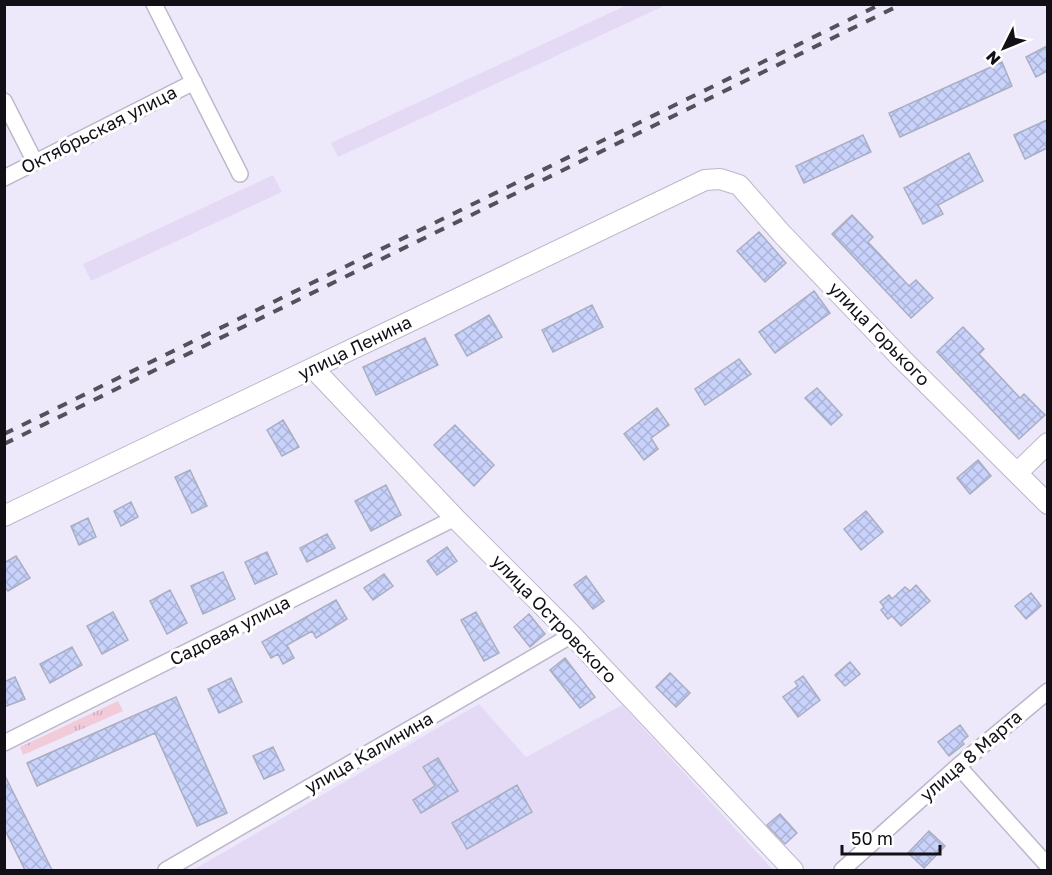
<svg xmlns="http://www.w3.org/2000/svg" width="1052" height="875" font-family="'Golos Text',sans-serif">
	<defs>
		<pattern id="park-tufts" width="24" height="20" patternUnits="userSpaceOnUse" patternTransform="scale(1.5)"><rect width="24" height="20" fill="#f2cbd9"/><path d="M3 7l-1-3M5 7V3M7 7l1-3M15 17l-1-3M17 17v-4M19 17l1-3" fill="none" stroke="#ceadba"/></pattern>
		<pattern id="building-cross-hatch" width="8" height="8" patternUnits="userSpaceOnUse" patternTransform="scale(1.5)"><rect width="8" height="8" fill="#c8d2fb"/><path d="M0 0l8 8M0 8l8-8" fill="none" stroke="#abb3d6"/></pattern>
	</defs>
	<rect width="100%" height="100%" fill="#eee8fb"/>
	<!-- built -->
	<path fill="#e4daf5" d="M627,5h39l-328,152 -7,-14z
		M273,175l9,17 -191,89 -8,-17z
		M479,704l47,53 96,-52 151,165h-580z"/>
	<!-- park -->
	<path fill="url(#park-tufts)" d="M118,701l5,10 -100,44 -3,-8z"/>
	<!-- building -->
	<path fill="url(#building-cross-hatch)" stroke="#a9aec0" stroke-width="1.5" d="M1047,46v25l-11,6 -10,-20z
		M1002,62l10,24 -112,51 -11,-24z
		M1047,120v28l-22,11 -11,-24z
		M863,135l8,17 -67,31 -8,-17z
		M969,153l14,28 -45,24 5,9 -20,10 -19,-36z
		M852,215l21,22 -5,5 41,44 7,-6 17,18 -22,20 -79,-84z
		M759,232l27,31 -21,19 -28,-31z
		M814,291l16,22 -55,40 -16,-21z
		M592,305l11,22 -50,25 -11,-22z
		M489,315l13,22 -35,19 -12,-21z
		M963,327l21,22 -5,5 41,44 4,-4 21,21 -26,24 -82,-87z
		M425,338l13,27 -62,30 -13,-28z
		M739,359l12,15 -46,31 -10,-16z
		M817,388l25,27 -11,10 -26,-27z
		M657,408l12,17 -18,13 7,11 -14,11 -20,-26z
		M283,420l16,27 -17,9 -15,-26z
		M455,425l39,40 -20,21 -40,-41z
		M978,460l13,16 -21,18 -13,-16z
		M190,470l17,36 -15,7 -17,-36z
		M386,485l15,30 -30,16 -16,-30z
		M131,502l7,15 -17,9 -7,-15z
		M866,511l17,21 -22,18 -17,-21z
		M88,518l8,19 -17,8 -8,-19z
		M327,534l8,14 -28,14 -7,-14z
		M447,547l10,14 -20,14 -10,-14z
		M267,552l10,22 -22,10 -10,-22z
		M16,556l14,22 -22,13 -4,-5v-23z
		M223,572l12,27 -32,15 -12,-28z
		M384,574l9,12 -20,14 -9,-12z
		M586,576l18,25 -11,8 -19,-24z
		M916,585l14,16 -29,25 -9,-10 -4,3 -7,-9 3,-3 -4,-5 9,-7 3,4 13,-12 5,4z
		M170,590l17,33 -20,11 -17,-33z
		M1031,593l10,13 -15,13 -11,-13z
		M336,600l11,19 -31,19 -4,-7 -25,14 7,13 -11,6 -5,-10 -7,4 -9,-16z
		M113,612l15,28 -26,14 -15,-28z
		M476,612l23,41 -15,8 -23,-41z
		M529,614l16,20 -15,13 -16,-20z
		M72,647l10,18 -32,18 -10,-19z
		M565,658l30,39 -15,11 -30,-38z
		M850,662l10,12 -15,12 -10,-11z
		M670,673l20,20 -14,14 -20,-20z
		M803,676l17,24 -22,17 -15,-20 15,-11 -3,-4z
		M15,677l10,22 -21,8v-25z
		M231,678l11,24 -23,11 -11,-24z
		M176,697l51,116 -30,13 -42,-93 -118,53 -10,-23z
		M960,725l8,11 -6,5 2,3 -15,12 -11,-14z
		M273,747l11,23 -20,9 -11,-23z
		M438,758l20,33 -37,22 -8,-13 22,-14 -12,-19z
		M4,774l48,96h-27l-21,-42z
		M517,785l15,27 -65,37 -15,-26z
		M780,814l17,19 -12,11 -18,-19z
		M929,831l16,15 -21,22 -16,-15z"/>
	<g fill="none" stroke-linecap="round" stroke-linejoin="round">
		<!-- minor casing -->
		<g stroke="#bdb6c9" stroke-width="18">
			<path id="minor" d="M154,4l86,170
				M4,101l31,61
				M4,178l190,-96
				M4,743l451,-225
				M958,766l90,100
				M166,870l406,-235
				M842,870l116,-104 90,-75"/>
		</g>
		<!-- tertiary casing -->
		<g stroke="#bdb6c9" stroke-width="22">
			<path id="tertiary" d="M313,368l142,150 117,117 221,235
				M1017,473l31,-30
				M4,516l701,-336 15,-1 19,6 43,49 120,125 146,145"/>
		</g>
		<!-- minor -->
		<use href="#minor" stroke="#fff" stroke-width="15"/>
		<!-- tertiary -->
		<use href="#tertiary" stroke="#fff" stroke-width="20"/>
		<!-- rail -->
		<path stroke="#54515b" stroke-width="4" stroke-dasharray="10 10" stroke-linecap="butt" d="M4,434l877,-430
			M4,444l898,-440"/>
	</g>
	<g text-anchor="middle" stroke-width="6" stroke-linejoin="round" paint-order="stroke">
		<!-- street labels -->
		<g font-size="18" fill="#121016" stroke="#fff">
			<text transform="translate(99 130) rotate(-27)" y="6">Октябрьская улица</text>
			<text transform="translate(879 334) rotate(46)" y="6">улица Горького</text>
			<text transform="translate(355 348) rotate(-26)" y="6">улица Ленина</text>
			<text transform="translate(554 619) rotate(46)" y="6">улица Островского</text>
			<text transform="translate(230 631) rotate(-27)" y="6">Садовая улица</text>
			<text transform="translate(369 753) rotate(-30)" y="6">улица Калинина</text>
			<text transform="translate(971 756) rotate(-41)" y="6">улица 8 Марта</text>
		</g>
	</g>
	<!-- border -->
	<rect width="1052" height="875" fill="none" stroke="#121016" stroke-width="12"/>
	<!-- north arrow -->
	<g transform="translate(1004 48) rotate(227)" stroke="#ffffff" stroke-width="4.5" paint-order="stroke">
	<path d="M0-4.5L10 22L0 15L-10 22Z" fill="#121016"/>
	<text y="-9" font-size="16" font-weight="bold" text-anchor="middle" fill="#121016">N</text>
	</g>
	<!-- scale -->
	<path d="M842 845v9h98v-9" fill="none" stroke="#121016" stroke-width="3"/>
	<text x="851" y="845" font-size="18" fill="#121016" stroke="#ffffff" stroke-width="4.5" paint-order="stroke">50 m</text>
</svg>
